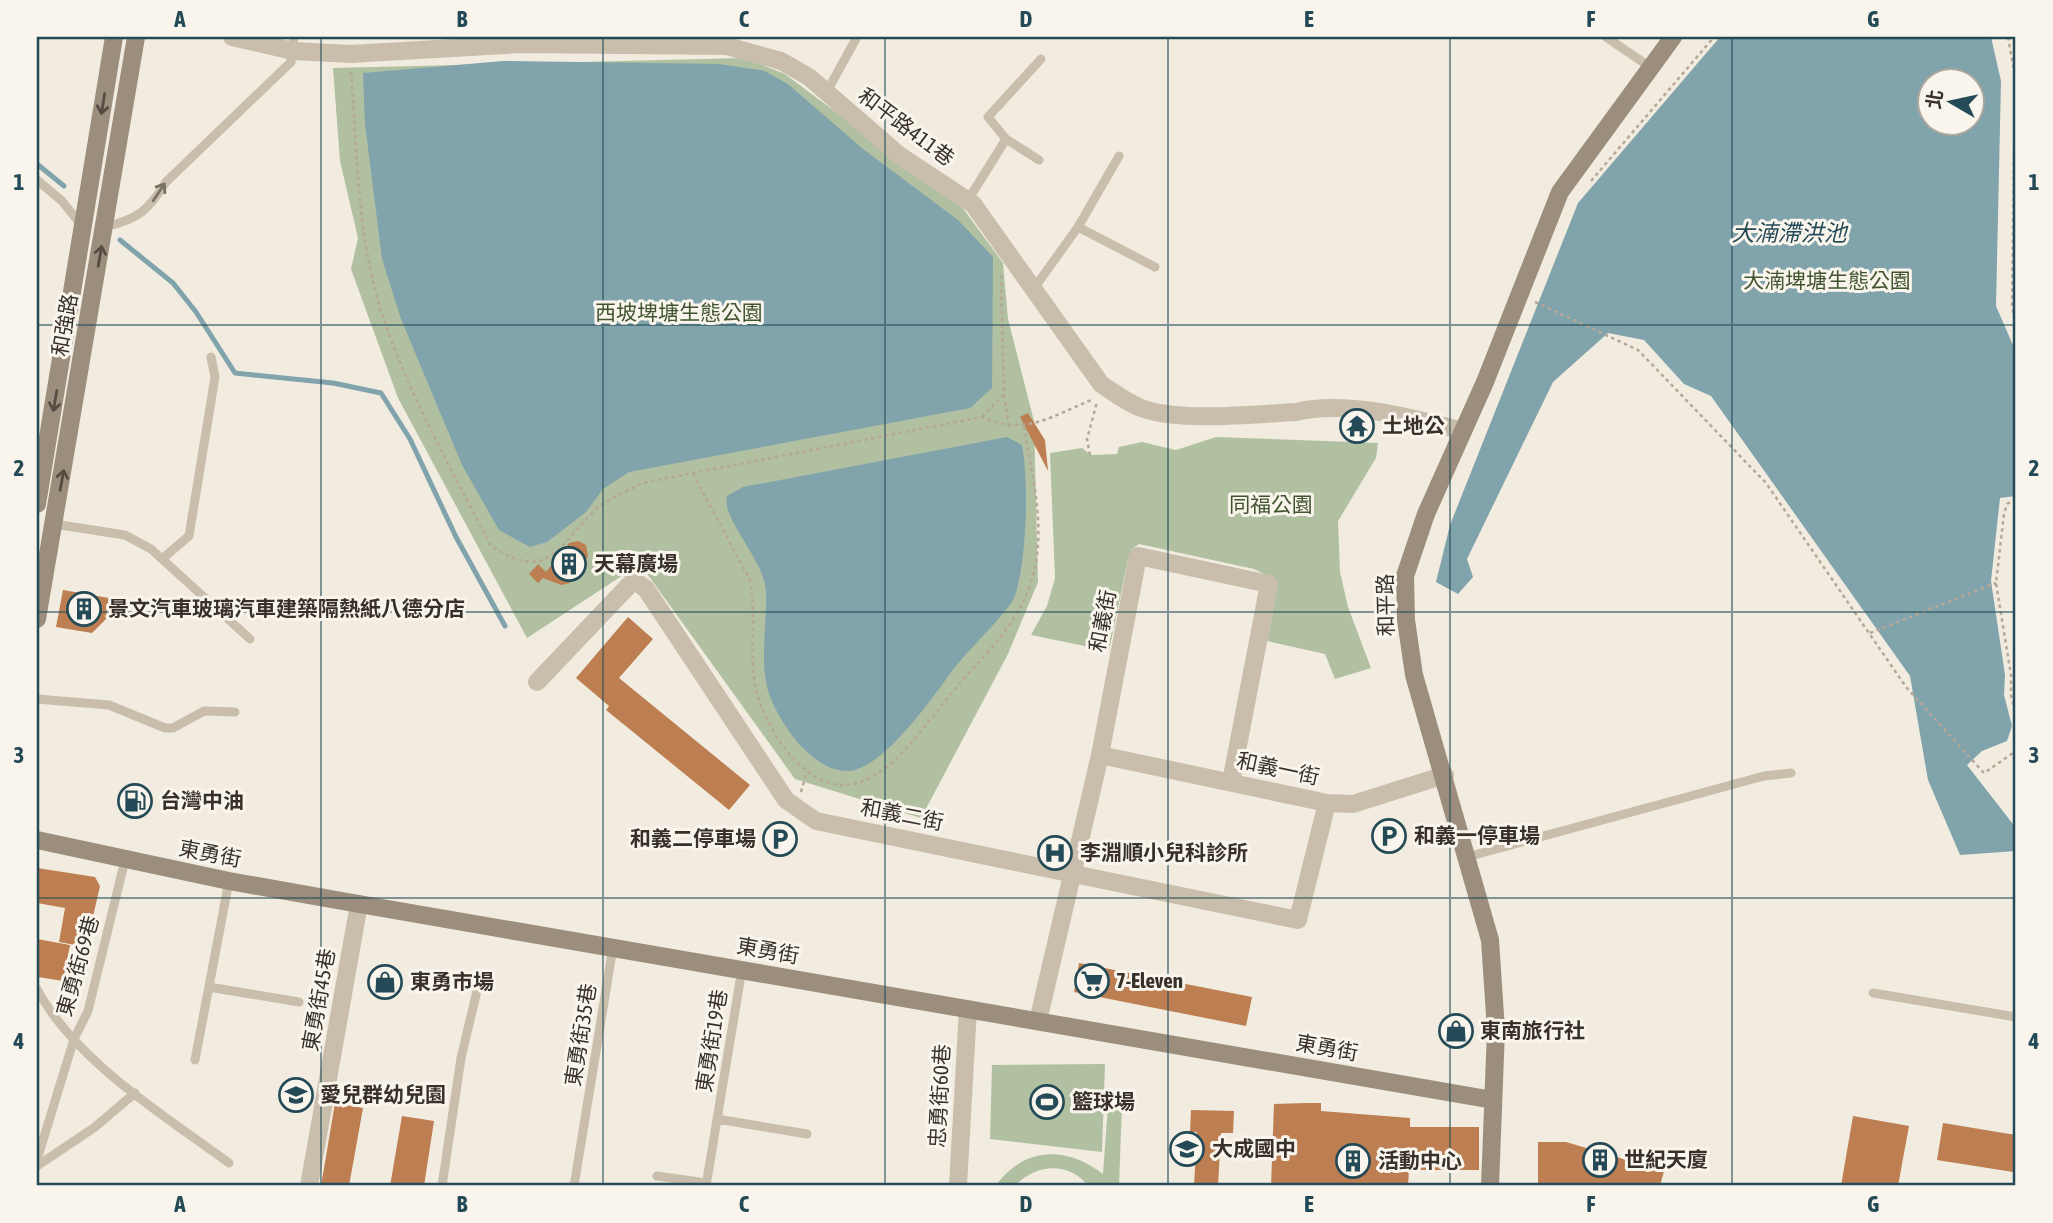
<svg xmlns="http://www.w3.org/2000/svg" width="2053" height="1223" font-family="'Asap Condensed','Noto Sans TC',sans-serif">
	<rect width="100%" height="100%" fill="#f1ecdf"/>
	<!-- green -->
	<path fill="#b0c0a0" d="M744,58l41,16 177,133 41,56 5,56 26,102 4,161 -30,72 -87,164 -126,-39 -155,-215 -113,74 -129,-240 -47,-129 7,-31 -18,-77 -7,-93z
		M1216,437l162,6 -2,15 -38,63 2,51 8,35 23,61 -36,11 -10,-25 -58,-13 8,-40 -1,-22 -20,-10 -115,-25 -7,5 -4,11 -19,91 -78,-16 16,-29 8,-28 -5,-125 32,-5 9,7 26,-1 2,-7 23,-5 34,8z
		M1105,1064l-3,88 -112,-13 2,-74z
		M1108,1105h14l-3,81h-31c-19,-25 -53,-22 -73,0h-20c30,-40 71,-40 108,-12z"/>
	<!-- water -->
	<path fill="#80a3ac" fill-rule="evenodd" d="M1720,37h271l10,44 -5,225 20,46v144l-16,2 -9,83 14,94 -1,20 8,31 -5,15 -25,10 -15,14 49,63v23l-56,4 -32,-75 -18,-104 -199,-280 -27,-12 -40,-44 -36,-7 -55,49 -86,177 6,18 -15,17 -22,-12 14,-57 128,-322zM1930,80h42v42h-42z
		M503,61l216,3 46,7 24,14 74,64 95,71 35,37 -1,131 -22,20 -341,64 -26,17 -17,23 -39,30 -17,5 -31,-17 -37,-65 -61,-146 -19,-60 -17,-135 -2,-51z
		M1007,437l15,8c7,36 5,119 -8,153 -6,14 -49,55 -62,73 -19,26 -70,100 -105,100 -18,0 -33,-12 -45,-24 -14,-14 -33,-45 -36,-65 -5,-29 1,-61 0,-90 -1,-32 -45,-73 -39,-96l16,-9z"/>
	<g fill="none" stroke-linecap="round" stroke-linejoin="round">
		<!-- stream -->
		<path stroke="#80a3ac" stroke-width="5" d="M37,164l27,22
			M120,240l53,43 23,29 39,61 98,10 48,10 29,46 46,98 49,89"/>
	</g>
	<!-- building -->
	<path fill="#bd7e51" d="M1028,413l17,27 3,31 -28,-54z
		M578,541l8,4 2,11 -18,27 -9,2 -18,-7 -5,5 -9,-9 9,-10 8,8 23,-29z
		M63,590l46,8 -3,21 -14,14 -36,-6z
		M628,617l25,22 -34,39 131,107 -21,25 -123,-100 3,-4 -33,-28z
		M37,868l58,9 5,9 -14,61 -27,-5 6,-34 -28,-5z
		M37,939l33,6 -7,36 -25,-4z
		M1079,963l173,34 -6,29 -172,-34z
		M335,1103l28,5 -14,78h-28z
		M1307,1103h14v8l89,7v9h69v43h-70l-1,16h-137l3,-82z
		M1191,1110l43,1 -1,22h-12l-3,53h-24l3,-54h-7z
		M402,1116l32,5 -10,65h-34z
		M1853,1116l56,10 -11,60h-57z
		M1943,1123l73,12 -3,37 -76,-12z
		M1538,1142h28l98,29 -4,15h-122z"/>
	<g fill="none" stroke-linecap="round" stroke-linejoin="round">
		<!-- path -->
		<path stroke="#b5a896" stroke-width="2.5" stroke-dasharray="3.5 3.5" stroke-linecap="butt" d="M2008,37l7,39 -3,229 4,23
			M351,72c6,77 6,157 28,232 26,85 72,164 112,242 55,35 64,6 100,-32 13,-14 35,-22 51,-31l340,-66c44,20 71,-2 112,-18
			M1591,181l123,-144
			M1535,302l103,48 128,133 140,204 78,86 32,-22
			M1004,395l5,32
			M982,417l22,-23 -3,-119
			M1090,455l-3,-16 10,-37
			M693,474l57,106c8,43 -5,85 11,126 10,24 25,49 46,65 61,48 112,-40 147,-81 30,-35 65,-66 78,-111 15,-51 0,-102 -8,-152
			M2016,499l-9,5 -3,10 -8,69 15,92v20l5,20
			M1870,633l126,-50
			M801,792l6,-21"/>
		<!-- lane -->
		<path stroke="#c9beac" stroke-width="9" d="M1606,37l44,30
			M826,93l31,-56
			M1006,139l33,21
			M37,180l25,21 20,25
			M968,200l38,-61 -18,-22 53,-58
			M105,227c33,-8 43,-16 61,-45l125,-120 3,-25
			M1078,227l77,40
			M1035,287l43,-60 41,-71
			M54,524l71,11 26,14 99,90
			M162,559l27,-23 26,-159 -4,-20
			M37,699l72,6 56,23h8l31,-17 31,1
			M1467,857l297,-81 27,-3
			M209,987l90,15
			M37,989c38,72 127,126 192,174
			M1873,993l143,24
			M195,1060l34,-179
			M717,1119l90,15
			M37,1160l37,-121 14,-28 37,-151
			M37,1166l58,-39 40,-34
			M657,1176l49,7
			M442,1186l19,-128 16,-67
			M574,1186l39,-239
			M706,1186l36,-217"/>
		<!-- street -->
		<path stroke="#c9beac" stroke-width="18" d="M232,37l61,14 57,3 172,-10 205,2 54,15 28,16 90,78 74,49 128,180c14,9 27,20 43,25 38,13 111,5 152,3 51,-12 117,6 167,19
			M537,682l97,-102 12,9 140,211 30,21 482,99 29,-117
			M1100,755l227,48 26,1 92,-29
			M1038,1021l62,-266 38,-199 131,28 -38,198
			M309,1186l50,-282
			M958,1186l10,-177"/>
		<!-- secondary -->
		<path stroke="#9c8e7d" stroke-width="18" d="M37,504l77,-467
			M37,619l99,-582
			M37,840l192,41 130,23 1134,196
			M1490,1186l6,-156 -6,-90 -76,-265 -8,-55 -1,-44 21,-62 59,-132 75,-190 113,-155"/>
	</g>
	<!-- one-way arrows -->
	<defs><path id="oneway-shaft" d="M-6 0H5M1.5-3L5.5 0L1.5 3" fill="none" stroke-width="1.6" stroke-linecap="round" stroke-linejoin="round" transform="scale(1.75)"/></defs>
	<g stroke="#554d43">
		<use href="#oneway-shaft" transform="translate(103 104) rotate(99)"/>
		<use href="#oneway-shaft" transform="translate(100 256) rotate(-80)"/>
		<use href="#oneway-shaft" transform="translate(55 401) rotate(100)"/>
		<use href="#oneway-shaft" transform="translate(62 480) rotate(-80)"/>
	</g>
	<use stroke="#797064" href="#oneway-shaft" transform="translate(159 192) rotate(-56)"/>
	<!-- grid -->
	<path fill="none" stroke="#234a56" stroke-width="2" stroke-opacity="0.55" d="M321,37v1149M603,37v1149M885,37v1149M1168,37v1149M1450,37v1149M1732,37v1149M37,325h1979M37,612h1979M37,898h1979"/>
	<!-- icons -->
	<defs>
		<g id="temple-ring" transform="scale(1.75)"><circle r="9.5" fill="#f9f5ec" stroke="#234a56" stroke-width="1.5"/><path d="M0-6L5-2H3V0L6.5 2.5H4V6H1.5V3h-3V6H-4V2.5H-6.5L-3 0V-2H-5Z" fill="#234a56"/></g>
		<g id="building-ring" transform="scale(1.75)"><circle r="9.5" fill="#f9f5ec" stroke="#234a56" stroke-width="1.5"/><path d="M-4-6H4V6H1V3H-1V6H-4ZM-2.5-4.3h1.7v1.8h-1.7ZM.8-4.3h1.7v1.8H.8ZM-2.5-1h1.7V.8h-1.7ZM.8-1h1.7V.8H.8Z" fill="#234a56"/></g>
		<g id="fuel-ring" transform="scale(1.75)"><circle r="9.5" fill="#f9f5ec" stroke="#234a56" stroke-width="1.5"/><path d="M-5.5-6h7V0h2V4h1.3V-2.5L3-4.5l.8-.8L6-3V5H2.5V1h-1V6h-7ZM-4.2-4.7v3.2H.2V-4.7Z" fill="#234a56"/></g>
		<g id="parking-ring" transform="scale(1.75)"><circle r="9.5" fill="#f9f5ec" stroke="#234a56" stroke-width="1.5"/><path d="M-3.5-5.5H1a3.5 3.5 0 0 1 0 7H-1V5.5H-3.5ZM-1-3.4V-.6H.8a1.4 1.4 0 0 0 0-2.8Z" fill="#234a56"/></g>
		<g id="hospital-ring" transform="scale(1.75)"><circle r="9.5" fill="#f9f5ec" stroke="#234a56" stroke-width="1.5"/><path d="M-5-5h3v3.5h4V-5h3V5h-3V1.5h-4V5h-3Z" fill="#234a56"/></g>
		<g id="supermarket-ring" transform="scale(1.75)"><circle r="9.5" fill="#f9f5ec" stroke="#234a56" stroke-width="1.5"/><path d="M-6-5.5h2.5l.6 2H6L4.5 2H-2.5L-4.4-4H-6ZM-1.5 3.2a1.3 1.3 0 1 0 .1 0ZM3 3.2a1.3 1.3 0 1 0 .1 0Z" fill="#234a56"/></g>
		<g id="shop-ring" transform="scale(1.75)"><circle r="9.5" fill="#f9f5ec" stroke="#234a56" stroke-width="1.5"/><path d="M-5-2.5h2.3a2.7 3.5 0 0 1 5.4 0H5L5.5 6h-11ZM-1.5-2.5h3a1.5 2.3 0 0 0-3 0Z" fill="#234a56"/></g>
		<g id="school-ring" transform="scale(1.75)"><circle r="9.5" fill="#f9f5ec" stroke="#234a56" stroke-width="1.5"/><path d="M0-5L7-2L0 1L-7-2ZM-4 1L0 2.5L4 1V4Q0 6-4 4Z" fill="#234a56"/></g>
		<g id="stadium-ring" transform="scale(1.75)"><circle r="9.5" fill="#f9f5ec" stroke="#234a56" stroke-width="1.5"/><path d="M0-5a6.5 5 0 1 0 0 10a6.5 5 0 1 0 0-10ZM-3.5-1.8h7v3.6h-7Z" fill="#234a56"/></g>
	</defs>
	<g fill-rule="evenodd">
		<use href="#temple-ring" x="1357" y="426"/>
		<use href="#building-ring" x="569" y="564"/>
		<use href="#building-ring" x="84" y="609"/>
		<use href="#fuel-ring" x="135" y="801"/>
		<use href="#parking-ring" x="1389" y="836"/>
		<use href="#parking-ring" x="780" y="839"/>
		<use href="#hospital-ring" x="1055" y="853"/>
		<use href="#supermarket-ring" x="1092" y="981"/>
		<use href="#shop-ring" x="385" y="982"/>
		<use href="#shop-ring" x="1456" y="1031"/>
		<use href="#school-ring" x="296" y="1095"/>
		<use href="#stadium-ring" x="1047" y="1102"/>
		<use href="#school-ring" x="1187" y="1149"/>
		<use href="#building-ring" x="1600" y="1160"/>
		<use href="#building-ring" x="1353" y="1161"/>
	</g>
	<g text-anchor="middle" stroke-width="6" stroke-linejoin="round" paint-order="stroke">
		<!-- street labels -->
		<g font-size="21" fill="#37312a" stroke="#f9f5ec">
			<text transform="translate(906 127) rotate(37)" y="7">和平路411巷</text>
			<text transform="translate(65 325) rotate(-80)" y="7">和強路</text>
			<text transform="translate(1386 605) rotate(-91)" y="7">和平路</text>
			<text transform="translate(1103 621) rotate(-79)" y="7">和義街</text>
			<text transform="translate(1278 769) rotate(12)" y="7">和義一街</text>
			<text transform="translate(902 815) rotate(11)" y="7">和義二街</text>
			<text transform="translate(210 854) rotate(11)" y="7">東勇街</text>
			<text transform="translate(768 951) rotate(10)" y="7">東勇街</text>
			<text transform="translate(78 966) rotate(-74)" y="7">東勇街69巷</text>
			<text transform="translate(319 1000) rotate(-80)" y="7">東勇街45巷</text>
			<text transform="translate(581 1035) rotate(-81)" y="7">東勇街35巷</text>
			<text transform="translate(712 1041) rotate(-81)" y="7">東勇街19巷</text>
			<text transform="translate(1327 1048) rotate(10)" y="7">東勇街</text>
			<text transform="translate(940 1096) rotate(-87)" y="7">忠勇街60巷</text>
		</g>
		<!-- park labels -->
		<g font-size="21" fill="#415430" stroke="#f9f5ec">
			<text x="1827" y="288">大湳埤塘生態公園</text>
			<text x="679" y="320">西坡埤塘生態公園</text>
			<text x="1271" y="512">同福公園</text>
		</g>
		<!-- poi labels -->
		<g font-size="21" font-weight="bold" fill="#37312a" stroke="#f9f5ec" text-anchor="start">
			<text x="1382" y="433">土地公</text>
			<text x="594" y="571">天幕廣場</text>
			<text x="108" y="616">景文汽車玻璃汽車建築隔熱紙八德分店</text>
			<text x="160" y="808">台灣中油</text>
			<text x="1414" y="843">和義一停車場</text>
			<text x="756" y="846" text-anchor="end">和義二停車場</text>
			<text x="1080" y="860">李淵順小兒科診所</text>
			<text x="1116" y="988">7-Eleven</text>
			<text x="410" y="989">東勇市場</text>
			<text x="1480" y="1038">東南旅行社</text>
			<text x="320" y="1102">愛兒群幼兒園</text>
			<text x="1072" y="1109">籃球場</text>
			<text x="1212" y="1156">大成國中</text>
			<text x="1624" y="1167">世紀天廈</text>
			<text x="1378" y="1168">活動中心</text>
		</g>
		<!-- water labels -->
		<g font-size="23" font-style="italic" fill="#234a56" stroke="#f9f5ec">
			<text x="1789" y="241">大湳滯洪池</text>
		</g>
	</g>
	<!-- border -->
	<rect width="2053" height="1223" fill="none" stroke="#f9f5ec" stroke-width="77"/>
	<!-- north arrow -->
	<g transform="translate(1951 102) rotate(279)"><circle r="33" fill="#f9f5ec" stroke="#aba79e" stroke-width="2"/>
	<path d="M0-5L12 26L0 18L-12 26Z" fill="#234a56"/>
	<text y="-10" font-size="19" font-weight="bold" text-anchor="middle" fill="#37312a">北</text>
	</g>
	<rect x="38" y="38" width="1976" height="1146" fill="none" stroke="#234a56" stroke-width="2.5"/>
	<g font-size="23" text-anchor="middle" font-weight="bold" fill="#234a56">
		<text x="180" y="27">A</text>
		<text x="462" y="27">B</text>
		<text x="744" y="27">C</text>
		<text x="1026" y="27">D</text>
		<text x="1309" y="27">E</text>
		<text x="1591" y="27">F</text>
		<text x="1873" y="27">G</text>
		<text x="19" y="190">1</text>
		<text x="2034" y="190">1</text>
		<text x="19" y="476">2</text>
		<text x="2034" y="476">2</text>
		<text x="19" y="763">3</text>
		<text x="2034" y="763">3</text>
		<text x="19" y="1049">4</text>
		<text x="2034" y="1049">4</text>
		<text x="180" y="1212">A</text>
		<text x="462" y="1212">B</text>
		<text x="744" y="1212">C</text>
		<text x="1026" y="1212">D</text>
		<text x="1309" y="1212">E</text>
		<text x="1591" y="1212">F</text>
		<text x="1873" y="1212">G</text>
	</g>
</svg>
